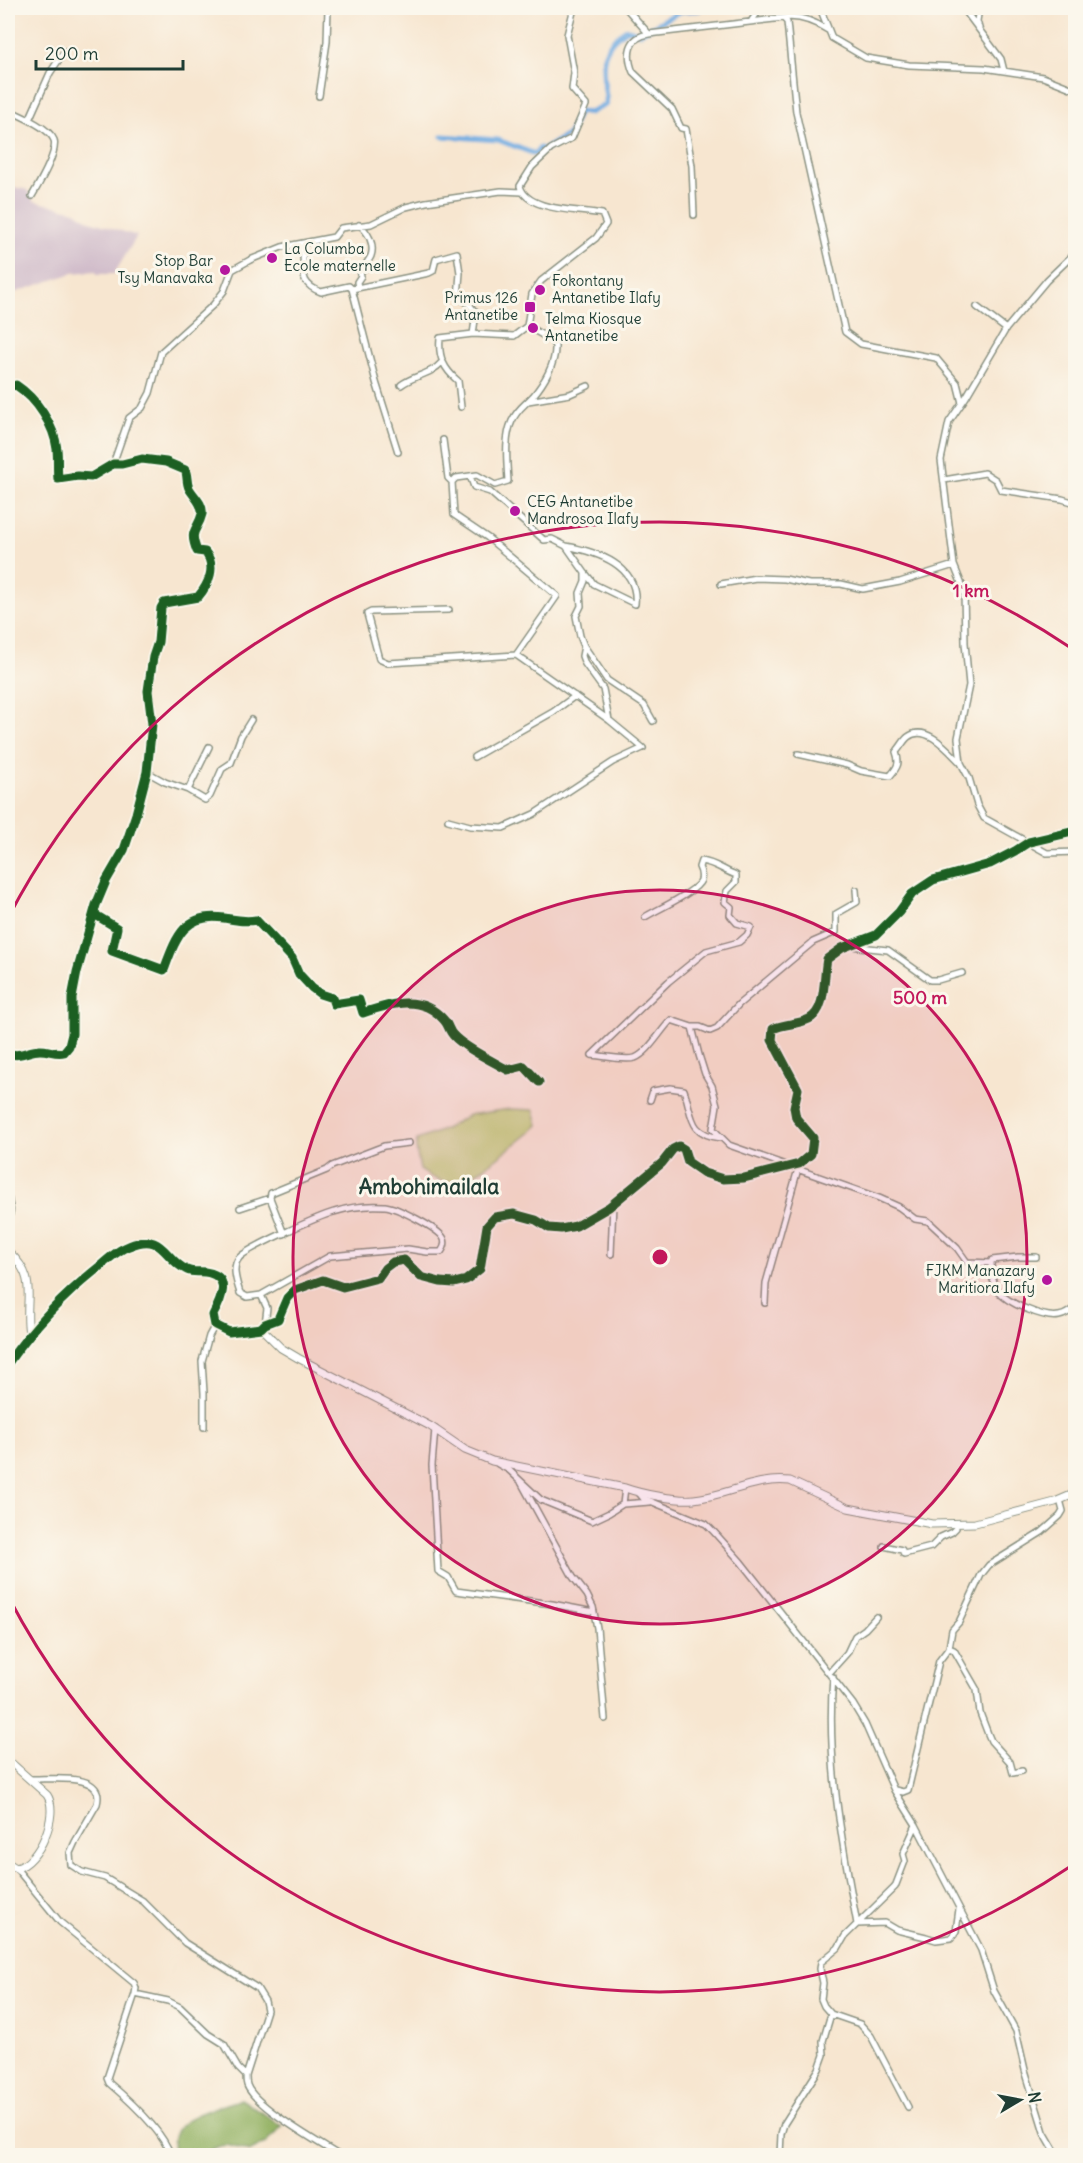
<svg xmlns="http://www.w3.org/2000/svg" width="1083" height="2163" font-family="Delius,sans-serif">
	<rect width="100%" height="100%" fill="#fbf7ec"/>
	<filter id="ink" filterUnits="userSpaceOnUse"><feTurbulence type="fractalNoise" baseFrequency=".0167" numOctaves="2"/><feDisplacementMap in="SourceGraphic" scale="12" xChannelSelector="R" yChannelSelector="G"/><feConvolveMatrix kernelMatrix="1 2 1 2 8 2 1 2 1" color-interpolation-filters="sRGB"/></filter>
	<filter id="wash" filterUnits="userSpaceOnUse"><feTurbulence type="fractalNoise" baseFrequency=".008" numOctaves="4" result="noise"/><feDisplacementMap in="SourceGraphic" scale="24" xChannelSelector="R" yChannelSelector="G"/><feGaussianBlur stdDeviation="1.35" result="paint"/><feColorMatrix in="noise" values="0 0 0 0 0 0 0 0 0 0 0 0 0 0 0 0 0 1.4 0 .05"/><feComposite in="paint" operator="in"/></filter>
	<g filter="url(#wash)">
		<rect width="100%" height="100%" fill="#f7e6d0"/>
		<!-- industrial -->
		<path fill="#d1bdcb" d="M8,186l20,4 6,11 41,10 15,10 47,15 -23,38h-17l-1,-3 -23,2 -59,20 -6,-1z"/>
		<!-- green -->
		<path fill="#bbd073" stroke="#6d8654" stroke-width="1.5" d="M510,1109l24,1 4,15c-12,12 -26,21 -40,32 -29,22 -44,37 -78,13l-4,-22 1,-8 26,-10 26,-15z"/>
		<!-- forest -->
		<path fill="#94b265" stroke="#5a784c" stroke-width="1.5" d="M241,2099l41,27 -16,17 -17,9c-18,-7 -28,-12 -44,3h-30c-12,-39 38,-45 66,-56z"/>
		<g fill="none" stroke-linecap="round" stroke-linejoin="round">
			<!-- canal -->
			<path stroke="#70abe1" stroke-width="5" d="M442,136l56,4 37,14 5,-6 3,2 26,-16 10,-23 10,2 17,-9c1,-5 0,-8 -1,-14 -4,-27 -4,-45 22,-61l13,4 41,-22 18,-1 3,-2"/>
		</g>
	</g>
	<g filter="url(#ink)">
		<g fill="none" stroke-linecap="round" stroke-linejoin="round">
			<!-- minor casing -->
			<g stroke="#8b9282" stroke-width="8">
				<path id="minor" d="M626,8l23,26 134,-16 4,4 9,90 49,220 16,12 75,14 21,25 5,20
					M820,8l12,30 34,20 43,7 75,3 59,9 33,13
					M963,8l38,51 3,12
					M979,8l-2,13 2,7
					M783,18c16,-3 32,4 45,12
					M752,20l9,-12
					M649,34c-21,3 -23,21 -16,38l39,37 9,19 5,1 6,37 2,49
					M319,96l8,-54 1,-34
					M8,110c11,5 41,17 46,30 4,12 -15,44 -22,56
					M29,120l21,-47 14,-21
					M301,244c7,23 -7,38 20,48l28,-6 3,3 24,93 22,70
					M1076,252l-29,28 -41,49 -40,68 -17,25 -8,38 13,105 10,25 1,53 4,42 -11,53 3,25 8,15 8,27 7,13 63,35 29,-1
					M358,288l-1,-6 4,-6 -1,-5 4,-2c1,-6 5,-8 7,-13 4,-11 -3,-25 -12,-31
					M352,289l77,-16 4,-2 3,-12 21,-6 3,20 -2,24 10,6 8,10 -3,21
					M977,307l29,22
					M527,326l5,-32 9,-13 55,-43 10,-14 -4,-10c-23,-5 -75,-2 -82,-28l12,-19 19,-18 21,-11 14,-33 -14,-16 2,-16 -7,-38 7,-27
					M401,385c13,-10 30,-10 41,-23
					M8,387l8,-2c21,14 38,40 41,64 1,10 0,20 1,30l20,-3 13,1 22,-13h9l20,-5 24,3 19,8c3,5 1,12 4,18 4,8 15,16 13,26 -4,17 -14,15 -5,37l8,1c12,14 4,32 -7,45l-34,6 -3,5 -3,34 -5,15 -5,34 4,33 -5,48 -11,42 -12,36 -18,31 -10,24 -19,67 -5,26v36l-3,12 -5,6c-8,2 -15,-2 -24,-2 -12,0 -20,8 -32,3
					M528,401l42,-7 18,-8
					M461,407l-3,-26c-14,-12 -20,-24 -18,-43l33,-4 41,2 13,-10
					M443,440l5,38 4,4 4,-4 14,-2 4,11 16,5 54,48 8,-1 14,7 19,27v8l-5,12 1,13 -5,10 4,20 4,10 -2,10 3,8 18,25 6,31
					M113,464l16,-46 13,-10 8,-15 11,-41 52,-47 11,-14 8,-21 18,-10 32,-13 52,-10 7,-9 30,-4 35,-17 20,-5 75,-11 21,1
					M470,476l7,-1 18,10 13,-4c-1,-18 -4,-43 4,-60 6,-13 12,-15 21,-25 11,-13 23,-33 22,-50l-4,-6 -24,-14
					M944,480l41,-7 11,7 5,10 61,9 14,4
					M566,546c31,6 73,19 69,58l-41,-20 -8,-10
					M721,584l35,-6 29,1 24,5h32l22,5 37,-7 54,-17
					M449,610l-78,2 -4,2 12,45 9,4 128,-8
					M584,646l23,34 37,25 9,16
					M798,754l49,11 14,6 29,5c8,-9 10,-13 6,-24 4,-4 8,-12 12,-15 18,-14 41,14 52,25
					M474,757l79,-45 22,-16
					M147,772l18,10 23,8 21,-43
					M188,790l17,10 5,-4 12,-27 9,-6 10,-27 10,-16
					M448,820l22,6 33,2 31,-14 79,-52 30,-14 -34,-28 -93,-65 41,-59 -69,-58 -34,-23 -2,-33
					M850,946l38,4 42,30h8l24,-7
					M692,1027h8l10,4 7,-3 22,-24 74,-62 23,-10v-18l21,-12 -1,-12
					M592,1055c10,1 33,6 43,3 14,-6 25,-27 36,-38l21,7 7,28 6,19 7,12 5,19 -4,24 16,16 150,53 20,9 16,12 13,2 29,27 10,14 24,1c0,9 2,21 7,28 9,12 47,28 61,25 6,-1 12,-5 17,-10
					M592,1055l76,-73 38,-31 33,-9 8,-7 4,-8 -14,-4 -7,-8 1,-8 -6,-5 2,-11 9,-9v-7c-14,-5 -20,-12 -35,-14l-2,6c2,4 3,9 2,13 -4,12 -45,30 -56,37
					M650,1100l3,-9 17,-3 14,2c9,26 4,44 37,48
					M270,1198l1,-5 56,-23 5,-4 52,-20 25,-3
					M240,1208l30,-10 14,36
					M611,1254l2,-51
					M991,1263l1,-3 26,-3h18
					M261,1295l69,-39 78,-7 19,3h14c3,-4 5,-8 3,-13 -4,-10 -48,-32 -59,-33 -16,-1 -36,1 -51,6 -14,4 -87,36 -95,46 -8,9 -2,25 1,35l7,4 14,-2 6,13 -2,16
					M765,1303l1,-20 32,-114
					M204,1427v-34l-2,-32 7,-25 6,-11
					M435,1429l-3,36 6,106 10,6 8,14 96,13 42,8
					M498,1464l11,6 32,30 51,21 17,-8 14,-9 27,-2
					M521,1482l52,95 14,18 6,12 4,21 8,91
					M639,1493l4,5 63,26 8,8 27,30 112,142 12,20 29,66 22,35 65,125 13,41 22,40 9,39 19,62 14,24
					M623,1504l2,-16
					M884,1546l18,4 2,4 27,-7 10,-10 11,-5 4,-4 -1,-4
					M829,1673l18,-20 8,-17 10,-7 11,-12
					M833,1677c-7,82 9,166 24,247
					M1022,1771l-9,2 -3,-11 -19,-21 -3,-7 -8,-21 -3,-23 -23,-40 -5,-2 3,-18 7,-8 22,-47 8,-10 53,-33 18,-16 3,-5 -3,-11
					M30,1779c20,1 76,-8 67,25l-22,38 -5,11 1,12 11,7 23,6 38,23 42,42 72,45 8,13 2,9 -21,66c0,3 0,6 1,9 7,21 73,58 93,71
					M895,1790l8,2 5,-2 31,-129 10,-13
					M16,1868l44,54 74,61 2,5 -1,6 33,7 12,6 28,27 16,10 14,24 8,8
					M857,1924l28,-1 12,7 29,7 10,3 15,-2 5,-7 3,-22
					M135,1994l-28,84 2,5c20,17 54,48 62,73
					M908,2107l-37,-71 -11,-12 -29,-10 -7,-8 -3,-7 2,-16 -3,-14 1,-7 17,-14 7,-12 50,-49 10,-26 -2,-7 13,-29
					M780,2155l1,-21 3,-10 35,-55 5,-14 -1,-14 8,-27"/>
			</g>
			<!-- tertiary casing -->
			<g stroke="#8b9282" stroke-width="9">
				<path id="tertiary" d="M8,1199l2,11 -2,10
					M8,1251c32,29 15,47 21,83
					M261,1328l20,20 17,10 132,68 35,24 27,11 133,27c17,6 52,13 69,11 32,-3 62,-22 96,-18l58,27 84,16 43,-1 80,-21 21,-9
					M8,1363c25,-36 56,-68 91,-96 9,-8 19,-17 30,-21 35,-15 34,13 58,24 6,3 13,1 18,2 28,4 16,28 8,43l2,10 14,7 32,-4 4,-4 13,-5 9,-21 8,-8 28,-10 20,7 35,-9 7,-10 8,-6 11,-2 17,17 19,5 14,1 12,-3 14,-11 7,-43 8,-9 19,-3 22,6 13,8 12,1 15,-3 33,-19 53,-44 11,-14 6,-3 5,3 4,13 16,11 19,6 21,-1 55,-14 12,-10 2,-16 -17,-20 -2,-11 4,-18 -26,-49 1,-11c12,-6 24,-4 36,-10 18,-9 14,-42 18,-60l15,-11 34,-13 23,-23 13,-18 21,-14 57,-16 25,-13 14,-9 47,-11
					M8,1760l39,35c13,18 -8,69 -31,73l-8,-5"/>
			</g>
			<!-- minor -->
			<use href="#minor" stroke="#fff" stroke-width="5"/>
			<!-- tertiary -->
			<use href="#tertiary" stroke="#fff" stroke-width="7"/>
			<!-- cycleway casing -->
			<g stroke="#fbf7ec" stroke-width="13">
				<path id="cycleway" d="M8,387l8,-2c21,14 38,40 41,64 1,10 0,20 1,30l20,-3 13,1 22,-13h9l20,-5 24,3 19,8c3,5 1,12 4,18 4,8 15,16 13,26 -4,17 -14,15 -5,37l8,1c12,14 4,32 -7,45l-34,6 -3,5 -3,34 -5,15 -5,34 4,33 -5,48 -11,42 -12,36 -18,31 -10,24 -19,67 -5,26v36l-3,12 -5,6c-8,2 -15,-2 -24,-2 -12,0 -20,8 -32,3
					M94,914l23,14 -5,23 52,19c12,-32 20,-58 60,-52 12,2 20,4 32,2l36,38 7,16 13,14 8,6 12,4 2,6 25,-4 4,13c28,-10 59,-19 81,7 4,4 5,11 9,15 10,12 41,27 55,35l16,-4 15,16
					M8,1363c25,-36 56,-68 91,-96 9,-8 19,-17 30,-21 35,-15 34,13 58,24 6,3 13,1 18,2 28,4 16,28 8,43l2,10 14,7 32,-4 4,-4 13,-5 9,-21 8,-8 28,-10 20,7 35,-9 7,-10 8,-6 11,-2 17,17 19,5 14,1 12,-3 14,-11 7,-43 8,-9 19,-3 22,6 13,8 12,1 15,-3 33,-19 53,-44 11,-14 6,-3 5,3 4,13 16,11 19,6 21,-1 55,-14 12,-10 2,-16 -17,-20 -2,-11 4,-18 -26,-49 1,-11c12,-6 24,-4 36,-10 18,-9 14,-42 18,-60l15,-11 34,-13 23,-23 13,-18 21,-14 57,-16 25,-13 14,-9 47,-11"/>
			</g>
			<!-- cycleway -->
			<use href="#cycleway" stroke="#1b5e20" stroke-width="9"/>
		</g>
	</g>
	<!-- distance rings -->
	<circle cx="660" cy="1257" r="367" fill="#c2185b" fill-opacity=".12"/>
	<g fill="none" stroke="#c2185b" stroke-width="3">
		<circle cx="660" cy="1257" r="367"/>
		<path d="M1071 1866A735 735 0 0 1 8 1596M8 918A735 735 0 0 1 1071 648"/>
	</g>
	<!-- markers -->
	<g fill="#b5179e" stroke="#fbf7ec" stroke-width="2">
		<circle cx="272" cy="258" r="6"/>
		<circle cx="225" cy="270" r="6"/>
		<circle cx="540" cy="290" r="6"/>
		<rect x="524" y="301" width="12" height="12" rx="3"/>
		<circle cx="533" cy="328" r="6"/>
		<circle cx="515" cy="511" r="6"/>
		<circle cx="1047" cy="1280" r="6"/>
	</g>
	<g text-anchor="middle" stroke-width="6" stroke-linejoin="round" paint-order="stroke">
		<!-- poi labels -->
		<g font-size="15" fill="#1f3d34" stroke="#fbf7ec" text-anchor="start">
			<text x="284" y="254">La Columba<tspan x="284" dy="17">Ecole maternelle</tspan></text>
			<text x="213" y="266" text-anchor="end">Stop Bar<tspan x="213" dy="17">Tsy Manavaka</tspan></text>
			<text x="552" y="286">Fokontany<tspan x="552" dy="17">Antanetibe Ilafy</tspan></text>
			<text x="518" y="303" text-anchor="end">Primus 126<tspan x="518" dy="17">Antanetibe</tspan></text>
			<text x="545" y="324">Telma Kiosque<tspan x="545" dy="17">Antanetibe</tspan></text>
			<text x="527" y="507">CEG Antanetibe<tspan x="527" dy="17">Mandrosoa Ilafy</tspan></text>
			<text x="1035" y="1276" text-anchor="end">FJKM Manazary<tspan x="1035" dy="17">Maritiora Ilafy</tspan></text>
		</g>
		<!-- district labels -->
		<g font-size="21" font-weight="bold" fill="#1f3d34" stroke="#fbf7ec">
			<text x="429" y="1194">Ambohimailala</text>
		</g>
	</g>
	<circle cx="660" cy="1257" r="9" fill="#c2185b" stroke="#fbf7ec" stroke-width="3"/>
	<g font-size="18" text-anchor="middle" font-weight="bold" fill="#c2185b" stroke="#fbf7ec" stroke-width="6" stroke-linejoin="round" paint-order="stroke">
		<text x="971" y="597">1 km</text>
		<text x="920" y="1004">500 m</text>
	</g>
	<!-- margin -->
	<rect width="1083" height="2163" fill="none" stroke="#fbf7ec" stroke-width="30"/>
	<!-- north arrow -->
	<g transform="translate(1020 2100) rotate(80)" stroke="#fbf7ec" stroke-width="4.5" paint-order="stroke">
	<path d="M0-4.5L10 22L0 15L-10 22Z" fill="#1f3d34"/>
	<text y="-9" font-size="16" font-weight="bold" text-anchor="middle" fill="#1f3d34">N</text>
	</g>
	<!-- scale -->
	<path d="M36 60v9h147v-9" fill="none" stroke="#1f3d34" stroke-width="3"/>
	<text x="45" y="60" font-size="18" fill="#1f3d34" stroke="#fbf7ec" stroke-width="4.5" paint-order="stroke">200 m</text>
</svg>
